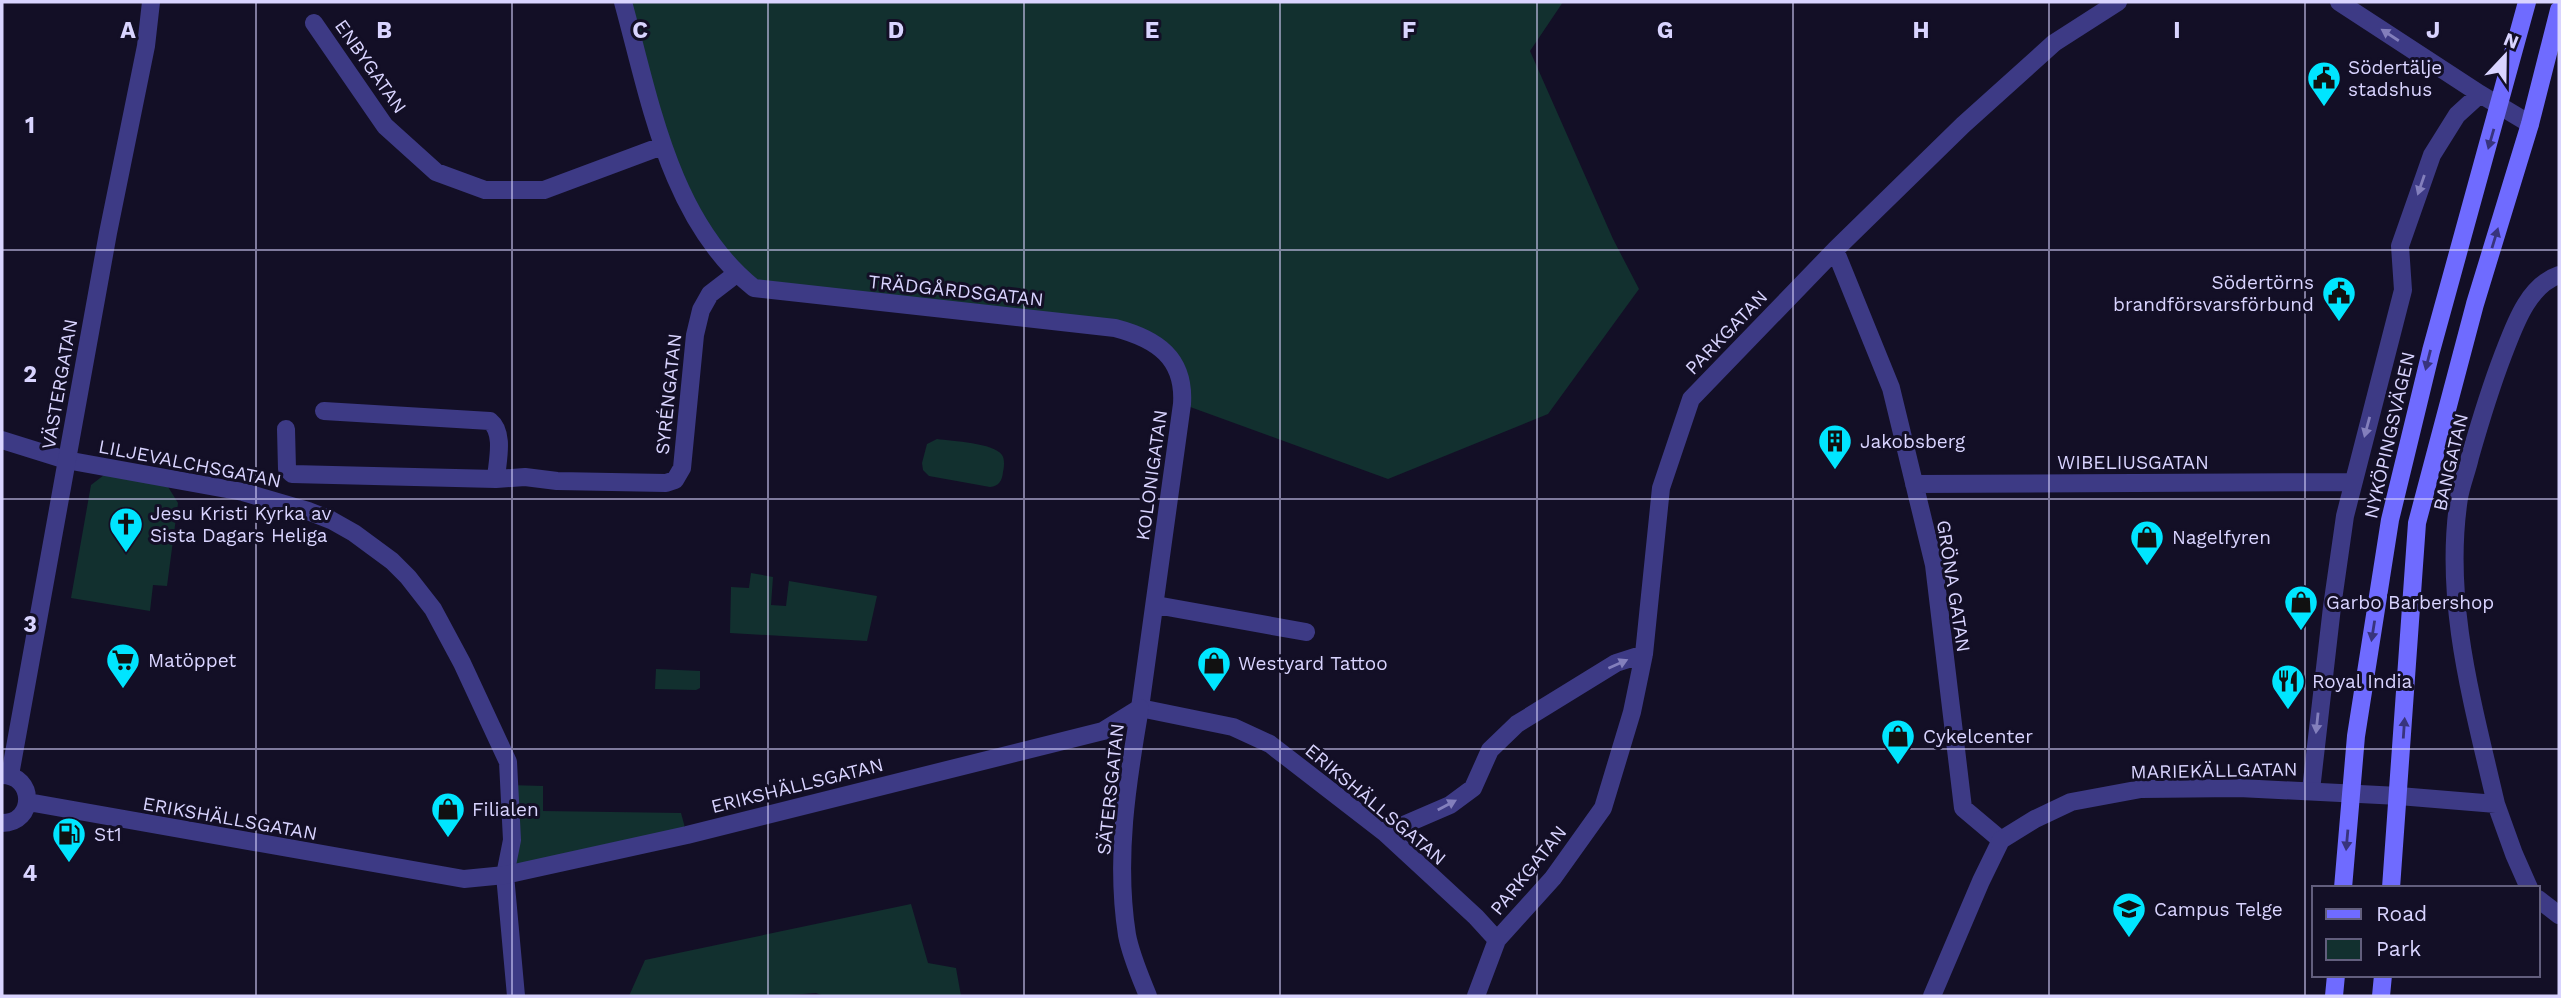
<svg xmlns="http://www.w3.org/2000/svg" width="2561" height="998" font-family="'Work Sans',sans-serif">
	<rect width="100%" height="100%" fill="#130f26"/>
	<!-- green -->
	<path fill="#12302f" d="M623,2h940l-33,49 83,188 26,50 -91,125 -160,65 -206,-75 -4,-35 -44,-36 -380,-45 -59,-73z
		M937,439c15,2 57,4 65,16 3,4 2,13 1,17 -1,9 -4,14 -13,15l-61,-11 -6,-6 -1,-7 5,-19z
		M108,472l57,10 13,21 -11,83 -14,-1 -3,26 -79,-13 20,-113z
		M751,573l22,4 -2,28 15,1 3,-25 88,15 -10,45 -137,-8 1,-46 18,1z
		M656,669l44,2v17l-4,2 -41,-1z
		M509,785l34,1v25l138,2 6,22 -182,40z
		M911,904l17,59 28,5 5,28h-137l-8,-3 -37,3h-150l16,-36z"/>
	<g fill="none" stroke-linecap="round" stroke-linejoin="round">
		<!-- minor -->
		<path stroke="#3d3a85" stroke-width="18" d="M623,2c27,98 47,219 131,286l361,40c42,11 70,30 67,76l-42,304 93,19 37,17 115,89 91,84 21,23
			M2339,2l141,92 50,30
			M314,23l71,103 51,46 49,18h59l118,-44
			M1835,250l56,138 43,177 29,243 38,32
			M324,411l166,10c15,12 7,41 6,58
			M286,429l1,40 5,5 204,5 29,-2 32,4 109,2 9,-3 7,-12 13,-133 6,-25 9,-16 26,-20
			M2,440l64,20 177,32 65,19 23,9 23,13 38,28 16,16 25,32 29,54 46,99 4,78 -7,35 11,121
			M1914,484l438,-2
			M1156,605l150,27
			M2311,790l21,-183 13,-91 58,-226 -3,-44 32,-91 25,-40 23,-21
			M2399,796l97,8c-23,-100 -53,-202 -37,-306 2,-13 8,-27 11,-41 10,-35 20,-68 33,-102 11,-28 24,-69 56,-80
			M2496,804l18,50 15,34
			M1385,833l65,-28 23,-17 17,-38 27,-26 99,-61 28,-9
			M2538,899l21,16
			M1476,996l21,-56 56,-62 50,-70 29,-96 12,-58 17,-166 30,-89 144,-149 128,-125 91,-82 64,-41"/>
		<!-- tertiary -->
		<path stroke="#3d3a85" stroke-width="18" d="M1140,708c-13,75 -25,151 -13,227 4,21 13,41 21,61
			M2,775c33,0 34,48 0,48
			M10,775l98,-542 38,-187 5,-44
			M28,802l436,77 41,-4 182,-40 416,-104 37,-23
			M1932,996l49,-115 20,-41 34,-21 36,-17 70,-13 98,-1 160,8"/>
		<!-- secondary -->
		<path stroke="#6f6bff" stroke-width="18" d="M2343,888l13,-152 34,-216 41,-169 96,-349
			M2391,888l26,-365 58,-219 55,-180 29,-114
			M2334,996l2,-21
			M2381,996l2,-21"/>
	</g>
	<!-- one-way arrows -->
	<defs><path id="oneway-solid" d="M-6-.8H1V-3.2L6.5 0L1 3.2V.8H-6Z" transform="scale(1.75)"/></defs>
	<g fill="#837fbc">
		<use href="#oneway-solid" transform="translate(2390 35) rotate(-147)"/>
		<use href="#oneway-solid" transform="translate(2421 185) rotate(109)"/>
		<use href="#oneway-solid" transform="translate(2367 427) rotate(105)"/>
		<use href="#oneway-solid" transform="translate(1618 664) rotate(-24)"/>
		<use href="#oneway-solid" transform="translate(2317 723) rotate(96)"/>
		<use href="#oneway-solid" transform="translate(1447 805) rotate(-28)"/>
	</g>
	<g fill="#38347d">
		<use href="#oneway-solid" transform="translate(2491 139) rotate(106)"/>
		<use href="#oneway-solid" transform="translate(2495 238) rotate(-73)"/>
		<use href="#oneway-solid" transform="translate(2428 360) rotate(104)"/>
		<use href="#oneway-solid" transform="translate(2373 631) rotate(99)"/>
		<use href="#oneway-solid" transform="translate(2404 728) rotate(-86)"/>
		<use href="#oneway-solid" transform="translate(2347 840) rotate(95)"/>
	</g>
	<!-- grid -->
	<path fill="none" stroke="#d9d4ff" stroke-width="2" stroke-opacity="0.55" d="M256,2v994M512,2v994M768,2v994M1024,2v994M1280,2v994M1537,2v994M1793,2v994M2049,2v994M2305,2v994M2,250h2557M2,499h2557M2,749h2557"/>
	<!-- icons -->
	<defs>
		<g id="civic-pin" transform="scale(1.75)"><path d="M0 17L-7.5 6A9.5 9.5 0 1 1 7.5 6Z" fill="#00e5ff" stroke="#130f26"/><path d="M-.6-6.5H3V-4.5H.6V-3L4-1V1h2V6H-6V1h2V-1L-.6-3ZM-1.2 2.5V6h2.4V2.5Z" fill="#111"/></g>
		<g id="building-pin" transform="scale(1.75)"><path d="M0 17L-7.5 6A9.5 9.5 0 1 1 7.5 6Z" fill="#00e5ff" stroke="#130f26"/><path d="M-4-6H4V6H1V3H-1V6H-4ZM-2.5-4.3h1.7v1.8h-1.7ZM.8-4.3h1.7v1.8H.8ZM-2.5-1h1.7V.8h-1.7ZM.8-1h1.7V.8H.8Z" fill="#111"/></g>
		<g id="church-pin" transform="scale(1.75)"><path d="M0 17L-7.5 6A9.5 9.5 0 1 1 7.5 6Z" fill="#00e5ff" stroke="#130f26"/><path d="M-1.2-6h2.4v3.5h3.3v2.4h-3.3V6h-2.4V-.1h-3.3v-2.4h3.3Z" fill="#111"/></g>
		<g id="shop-pin" transform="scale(1.75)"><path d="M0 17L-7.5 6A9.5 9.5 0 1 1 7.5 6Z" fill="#00e5ff" stroke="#130f26"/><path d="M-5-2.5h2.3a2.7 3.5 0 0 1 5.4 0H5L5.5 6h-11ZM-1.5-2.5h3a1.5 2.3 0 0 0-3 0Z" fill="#111"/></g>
		<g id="supermarket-pin" transform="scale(1.75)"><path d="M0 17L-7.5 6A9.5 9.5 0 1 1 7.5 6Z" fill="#00e5ff" stroke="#130f26"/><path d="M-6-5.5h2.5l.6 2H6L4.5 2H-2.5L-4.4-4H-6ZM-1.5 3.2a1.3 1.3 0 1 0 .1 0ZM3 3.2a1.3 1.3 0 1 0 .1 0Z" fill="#111"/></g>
		<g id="restaurant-pin" transform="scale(1.75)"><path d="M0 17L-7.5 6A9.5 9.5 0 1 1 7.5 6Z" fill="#00e5ff" stroke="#130f26"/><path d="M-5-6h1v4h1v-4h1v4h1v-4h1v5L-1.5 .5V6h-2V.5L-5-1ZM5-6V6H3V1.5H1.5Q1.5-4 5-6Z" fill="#111"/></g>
		<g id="fuel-pin" transform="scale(1.75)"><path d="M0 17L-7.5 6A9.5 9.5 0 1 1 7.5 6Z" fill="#00e5ff" stroke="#130f26"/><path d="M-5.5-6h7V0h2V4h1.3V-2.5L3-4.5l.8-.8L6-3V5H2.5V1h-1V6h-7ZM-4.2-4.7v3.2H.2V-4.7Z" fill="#111"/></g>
		<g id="university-pin" transform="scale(1.75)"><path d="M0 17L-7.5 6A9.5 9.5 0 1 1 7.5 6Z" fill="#00e5ff" stroke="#130f26"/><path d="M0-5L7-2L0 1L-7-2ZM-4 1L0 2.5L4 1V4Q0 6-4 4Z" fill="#111"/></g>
	</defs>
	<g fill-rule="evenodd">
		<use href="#civic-pin" x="2324" y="78"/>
		<use href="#civic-pin" x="2339" y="293"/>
		<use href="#building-pin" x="1835" y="441"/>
		<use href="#church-pin" x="126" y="524"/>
		<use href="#shop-pin" x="2147" y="537"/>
		<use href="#shop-pin" x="2301" y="602"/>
		<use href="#supermarket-pin" x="123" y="660"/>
		<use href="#shop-pin" x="1214" y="663"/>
		<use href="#restaurant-pin" x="2288" y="681"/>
		<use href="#shop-pin" x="1898" y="736"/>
		<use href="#shop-pin" x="448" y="809"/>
		<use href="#fuel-pin" x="69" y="834"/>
		<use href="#university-pin" x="2129" y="909"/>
	</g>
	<g text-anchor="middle" stroke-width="6" stroke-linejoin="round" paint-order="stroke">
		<!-- street labels -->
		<g font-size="19" fill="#d9d4ff" stroke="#130f26">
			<text transform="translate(371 66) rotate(55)" y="7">ENBYGATAN</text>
			<text transform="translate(956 290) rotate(6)" y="7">TRÄDGÅRDSGATAN</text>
			<text transform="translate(1726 332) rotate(-46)" y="7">PARKGATAN</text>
			<text transform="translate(59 384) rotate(-80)" y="7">VÄSTERGATAN</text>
			<text transform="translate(668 394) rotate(-84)" y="7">SYRÉNGATAN</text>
			<text transform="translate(2389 435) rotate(-77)" y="7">NYKÖPINGSVÄGEN</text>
			<text x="2133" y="469">WIBELIUSGATAN</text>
			<text transform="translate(2450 462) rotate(-77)" y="7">BANGATAN</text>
			<text transform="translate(190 463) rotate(11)" y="7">LILJEVALCHSGATAN</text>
			<text transform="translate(1151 475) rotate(-82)" y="7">KOLONIGATAN</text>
			<text transform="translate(1954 586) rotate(81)" y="7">GRÖNA GATAN</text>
			<text transform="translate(2214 770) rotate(-1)" y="7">MARIEKÄLLGATAN</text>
			<text transform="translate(797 785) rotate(-14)" y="7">ERIKSHÄLLSGATAN</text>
			<text transform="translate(1110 789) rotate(-84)" y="7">SÄTERSGATAN</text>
			<text transform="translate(1376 804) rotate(40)" y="7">ERIKSHÄLLSGATAN</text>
			<text transform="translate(230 818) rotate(10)" y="7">ERIKSHÄLLSGATAN</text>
			<text transform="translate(1528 870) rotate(-51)" y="7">PARKGATAN</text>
		</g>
		<!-- poi labels -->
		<g font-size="19" fill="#d9d4ff" stroke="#130f26" text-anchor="start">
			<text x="2348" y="74">Södertälje<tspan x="2348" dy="22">stadshus</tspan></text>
			<text x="2314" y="289" text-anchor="end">Södertörns<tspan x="2314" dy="22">brandförsvarsförbund</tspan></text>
			<text x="1860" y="448">Jakobsberg</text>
			<text x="150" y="520">Jesu Kristi Kyrka av<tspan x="150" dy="22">Sista Dagars Heliga</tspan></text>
			<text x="2172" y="544">Nagelfyren</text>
			<text x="2326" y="609">Garbo Barbershop</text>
			<text x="148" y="667">Matöppet</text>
			<text x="1238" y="670">Westyard Tattoo</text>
			<text x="2312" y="688">Royal India</text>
			<text x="1923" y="743">Cykelcenter</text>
			<text x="472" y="816">Filialen</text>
			<text x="94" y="841">St1</text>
			<text x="2154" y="916">Campus Telge</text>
		</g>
	</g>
	<g font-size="23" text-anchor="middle" font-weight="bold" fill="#d9d4ff" stroke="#130f26" stroke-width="6" stroke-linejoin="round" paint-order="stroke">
		<text x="128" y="38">A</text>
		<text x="384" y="38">B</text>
		<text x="640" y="38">C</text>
		<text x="896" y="38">D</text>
		<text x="1152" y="38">E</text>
		<text x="1409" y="38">F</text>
		<text x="1665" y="38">G</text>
		<text x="1921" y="38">H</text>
		<text x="2177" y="38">I</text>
		<text x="2433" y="38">J</text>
		<text x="30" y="133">1</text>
		<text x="30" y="382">2</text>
		<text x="30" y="632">3</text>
		<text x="30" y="881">4</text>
	</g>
	<!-- border -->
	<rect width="2561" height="998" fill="none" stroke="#d9d4ff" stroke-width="7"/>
	<!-- legend -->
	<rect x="2312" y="886" width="228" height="91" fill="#130f26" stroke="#625e7d" stroke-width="2"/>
	<rect x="2326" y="909" width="35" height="10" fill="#6f6bff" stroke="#625e7d" stroke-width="2"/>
	<text x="2376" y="921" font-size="21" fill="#d9d4ff">Road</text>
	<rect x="2326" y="939" width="35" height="21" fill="#12302f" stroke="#625e7d" stroke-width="2"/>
	<text x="2376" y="956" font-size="21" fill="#d9d4ff">Park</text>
	<!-- north arrow -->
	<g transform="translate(2505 56) rotate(22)" stroke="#130f26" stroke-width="5" paint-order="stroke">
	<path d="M0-5L12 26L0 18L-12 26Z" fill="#d9d4ff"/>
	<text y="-10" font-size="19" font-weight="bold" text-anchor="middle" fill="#d9d4ff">N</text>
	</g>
</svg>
